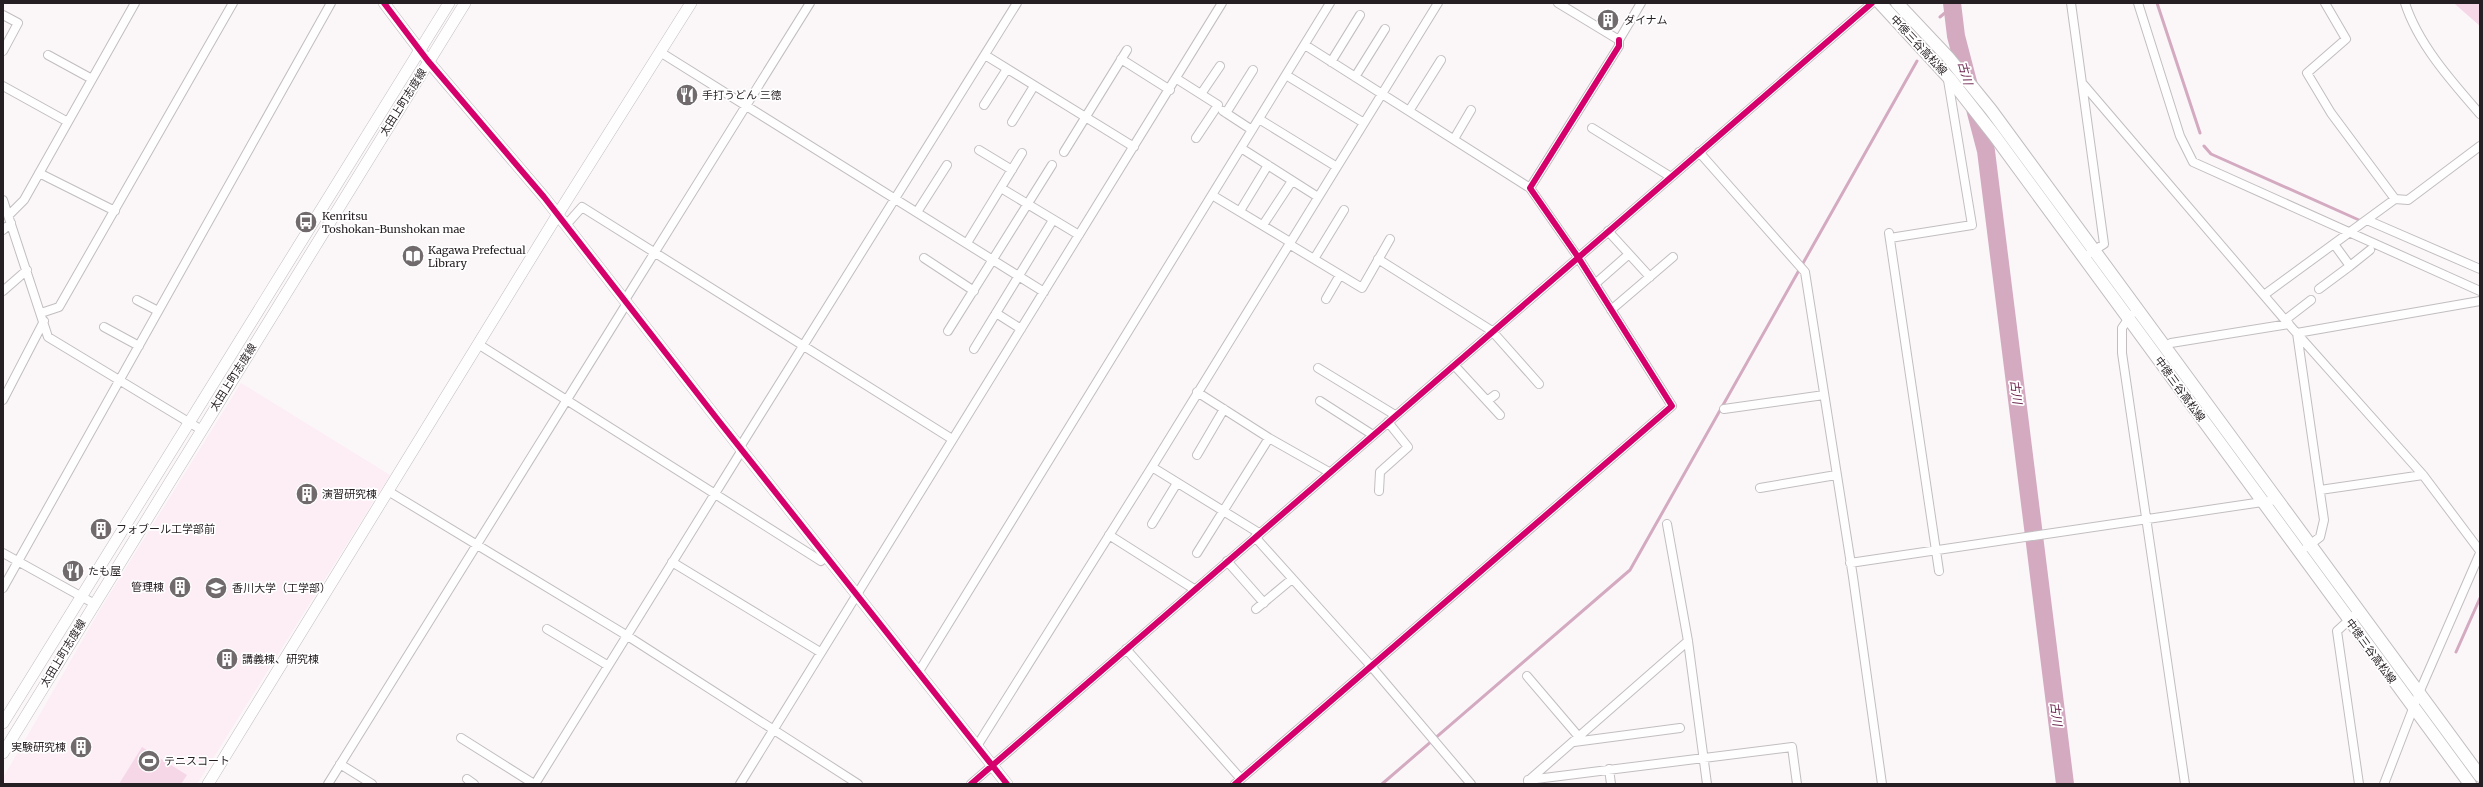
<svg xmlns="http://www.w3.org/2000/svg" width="2483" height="787" font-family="Merriweather,'Noto Sans JP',serif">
	<rect width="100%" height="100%" fill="#fbf7f9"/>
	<!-- built -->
	<path fill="#fdedf5" d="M241,383l149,92 -193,309h-194v-6l98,-170z"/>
	<!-- green -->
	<path fill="#f6d7e7" d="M2454,3h26v23l-24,-21z
		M142,747l45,28 -6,9h-62z"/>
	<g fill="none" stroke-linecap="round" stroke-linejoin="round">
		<!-- stream -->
		<path stroke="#d4aac1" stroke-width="3" d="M2157,3l43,130
			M1940,17l12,-10
			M2204,146l7,8 148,66
			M2456,652l24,-54
			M1382,784l248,-214 287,-509"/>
		<!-- river -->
		<path stroke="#d4aac1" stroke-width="18" d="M1952,3l4,33 30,115 79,633"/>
		<!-- street casing -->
		<g stroke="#c2bec0" stroke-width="10">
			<path id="street" d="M1558,3l61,37 22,-37
				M2071,3l33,241 -14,9
				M2138,3l42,133 13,26 287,129
				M2325,3l21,36 -39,34 24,40 64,86
				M2405,3c13,41 47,79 75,111
				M3,15l15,8 -15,28
				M1305,45l225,143
				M660,52l384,240
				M48,55l44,24
				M985,55l149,92
				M1121,59l49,31
				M1331,62l29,-47
				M1286,75l78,48
				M1355,77l30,-48
				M1177,79l41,26 -22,33
				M2083,84l202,236 138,155 57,76
				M3,86l65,36
				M1201,94l19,-28
				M984,105l23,-36
				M1223,111l29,19
				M1409,111l32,-51
				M1226,113l27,-43
				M1259,119l78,48
				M1012,122l22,-36
				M1592,128l79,49
				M1454,139l17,-29
				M1241,148l77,49
				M979,150l33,20
				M1064,152l63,-102
				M1699,152l106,120 48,305 29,207
				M39,173l76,38
				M1001,188l78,47
				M1212,195l78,47
				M3,200l45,137 152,92
				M1240,211l28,-46
				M917,212l30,-47
				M9,215l15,-15 111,-197
				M2367,220l113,49
				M566,225l16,-18 370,232
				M1263,225l29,-44
				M3,230l8,-7
				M1608,231l42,46
				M1889,233l50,338
				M1890,238l82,-13 -24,-145
				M967,243l55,-90
				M1289,244l73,44 28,-49
				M924,258l50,33
				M1314,259l30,-49
				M1378,259l114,72 47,53
				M2350,266l20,-16
				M1595,284l34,-30
				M2319,289l31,-23 -16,-22
				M3,291l24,-21
				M2264,295l131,-96 13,1 72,-54
				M1326,299l14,-24
				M137,300l21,11
				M625,300l185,-297
				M1611,310l62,-53
				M41,313l18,-6 174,-304
				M996,313l25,16
				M2131,315l-9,13v25l63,431
				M2285,320l26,-20
				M104,327l35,19
				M948,331l104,-166
				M478,344l343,217 5,-5
				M2164,347l7,-4 118,-19
				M974,349l79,-129
				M1454,365l46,50
				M1318,368l77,47
				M3,400l41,-79
				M1320,401l53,34
				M1487,401l8,-6
				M1724,409l100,-14
				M1269,438l60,34
				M740,447l277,-444
				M1197,455l27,-46
				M1152,467l107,66
				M1760,488l76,-13
				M2320,490l103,-15
				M388,491l238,144 232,149
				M1379,491l1,-19 28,-25 -20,-25
				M1152,524l25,-41
				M1667,524l21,117 19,143
				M1109,535l85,54
				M1255,537l116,129 100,118
				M2307,547l13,-10 4,-17 -27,-187 183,-32
				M3,553l90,50
				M1197,553l72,-115 -72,-46
				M1227,561l37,42
				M672,562l148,90
				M1850,563l426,-63
				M3,588l328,-585
				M1256,609l36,-30
				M547,629l60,36
				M1126,649l115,130
				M918,673l412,-670
				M1527,676l52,61
				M461,738l73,46
				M1574,742l106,-14
				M977,746l175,-279 286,-464
				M340,764l32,20
				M1609,769l2,15
				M467,779l7,5
				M1528,780l264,-33 5,37
				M1528,781l160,-140
				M328,784l299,-481
				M535,784l207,-334
				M740,784l482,-781
				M971,784l901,-781
				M1235,784l437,-378 -94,-149 -48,-69 89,-142v-6
				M2359,784l-22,-153 22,-20
				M2384,784l35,-91 61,-140"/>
		</g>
		<!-- secondary casing -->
		<g stroke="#c2bec0" stroke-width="12">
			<path id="secondary" d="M384,3l44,58 116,136 174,223 289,364
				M3,723l446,-720
				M3,753l462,-750
				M208,784l350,-570 133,-211"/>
		</g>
		<!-- primary casing -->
		<g stroke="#c2bec0" stroke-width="14">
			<path id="primary" d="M1880,3l70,76 44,56 476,649
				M1897,3l51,54 43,53 489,666"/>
		</g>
		<!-- street -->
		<use href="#street" stroke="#fefefe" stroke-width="8"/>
		<!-- secondary -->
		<use href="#secondary" stroke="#fefefe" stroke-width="11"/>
		<!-- primary -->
		<use href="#primary" stroke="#fefefe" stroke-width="12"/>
		<!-- cycleway casing -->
		<g stroke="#fff" stroke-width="8">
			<path id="cycleway" d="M384,3l44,58 116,136 174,223 289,364
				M971,784l901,-781
				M1235,784l437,-378 -94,-149 -48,-69 89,-142v-6"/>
		</g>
		<!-- cycleway -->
		<use href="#cycleway" stroke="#d6006c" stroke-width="6"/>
	</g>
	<!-- icons -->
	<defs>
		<g id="building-disc" transform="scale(1.15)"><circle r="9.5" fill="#706a6d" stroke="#fff"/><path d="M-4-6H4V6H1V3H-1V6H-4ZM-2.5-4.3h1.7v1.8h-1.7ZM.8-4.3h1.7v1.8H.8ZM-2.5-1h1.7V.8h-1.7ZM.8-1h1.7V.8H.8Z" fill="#fff"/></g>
		<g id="restaurant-disc" transform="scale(1.15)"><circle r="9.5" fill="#706a6d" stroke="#fff"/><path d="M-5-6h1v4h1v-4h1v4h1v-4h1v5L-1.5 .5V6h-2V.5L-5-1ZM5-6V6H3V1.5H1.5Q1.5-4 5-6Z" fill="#fff"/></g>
		<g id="bus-disc" transform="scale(1.15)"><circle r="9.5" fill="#706a6d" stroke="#fff"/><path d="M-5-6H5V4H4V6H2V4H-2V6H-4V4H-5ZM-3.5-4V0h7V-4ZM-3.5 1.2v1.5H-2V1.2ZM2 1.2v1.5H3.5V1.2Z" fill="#fff"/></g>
		<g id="library-disc" transform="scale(1.15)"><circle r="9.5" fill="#706a6d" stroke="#fff"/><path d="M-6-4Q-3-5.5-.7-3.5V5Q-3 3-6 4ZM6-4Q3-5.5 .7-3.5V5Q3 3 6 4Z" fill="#fff"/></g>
		<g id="university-disc" transform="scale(1.15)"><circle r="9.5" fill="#706a6d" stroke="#fff"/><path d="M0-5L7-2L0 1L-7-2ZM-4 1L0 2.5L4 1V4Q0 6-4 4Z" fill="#fff"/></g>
		<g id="stadium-disc" transform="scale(1.15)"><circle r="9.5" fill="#706a6d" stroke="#fff"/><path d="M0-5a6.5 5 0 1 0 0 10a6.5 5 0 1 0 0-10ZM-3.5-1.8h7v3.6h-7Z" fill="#fff"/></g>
	</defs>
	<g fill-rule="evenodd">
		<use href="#building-disc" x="1608" y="20"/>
		<use href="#restaurant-disc" x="687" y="95"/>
		<use href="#bus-disc" x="306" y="222"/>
		<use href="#library-disc" x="413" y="256"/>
		<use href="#building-disc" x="307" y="494"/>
		<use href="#building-disc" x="101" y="529"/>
		<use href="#restaurant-disc" x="73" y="571"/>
		<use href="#building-disc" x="180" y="587"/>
		<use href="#university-disc" x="216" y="588"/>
		<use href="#building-disc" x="227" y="659"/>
		<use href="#building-disc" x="81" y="747"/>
		<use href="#stadium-disc" x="149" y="761"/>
	</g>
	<g text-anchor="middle" stroke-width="3.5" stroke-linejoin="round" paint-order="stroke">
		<!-- poi labels -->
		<g font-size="11" fill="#251e22" stroke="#fff" text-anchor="start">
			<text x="1624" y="24">ダイナム</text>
			<text x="702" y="99">手打うどん 三徳</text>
			<text x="322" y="220">Kenritsu<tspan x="322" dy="13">Toshokan-Bunshokan mae</tspan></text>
			<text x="428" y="254">Kagawa Prefectual<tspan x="428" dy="13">Library</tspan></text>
			<text x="322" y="498">演習研究棟</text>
			<text x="116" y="533">フォブール工学部前</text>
			<text x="88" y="575">たも屋</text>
			<text x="164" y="591" text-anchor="end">管理棟</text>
			<text x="232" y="592">香川大学（工学部）</text>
			<text x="242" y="663">講義棟、研究棟</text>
			<text x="66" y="751" text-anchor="end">実験研究棟</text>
			<text x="164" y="765">テニスコート</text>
		</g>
		<!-- street labels -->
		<g font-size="11" fill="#251e22" stroke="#fff">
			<text transform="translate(1919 45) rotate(47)" y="4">中徳三谷高松線</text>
			<text transform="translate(403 102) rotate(-58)" y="4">太田上町志度線</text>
			<text transform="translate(233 377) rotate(-58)" y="4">太田上町志度線</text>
			<text transform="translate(2180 389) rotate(54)" y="4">中徳三谷高松線</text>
			<text transform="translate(2371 651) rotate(54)" y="4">中徳三谷高松線</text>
			<text transform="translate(63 653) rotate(-59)" y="4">太田上町志度線</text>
		</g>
		<!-- water labels -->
		<g font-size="12" font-style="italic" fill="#6d2651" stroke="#fff">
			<text transform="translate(1965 73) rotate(75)" y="4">古川</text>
			<text transform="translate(2016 392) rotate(83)" y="4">古川</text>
			<text transform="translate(2056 714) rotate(83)" y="4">古川</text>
		</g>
	</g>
	<!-- border -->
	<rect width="2483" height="787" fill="none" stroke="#251e22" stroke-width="8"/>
</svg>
